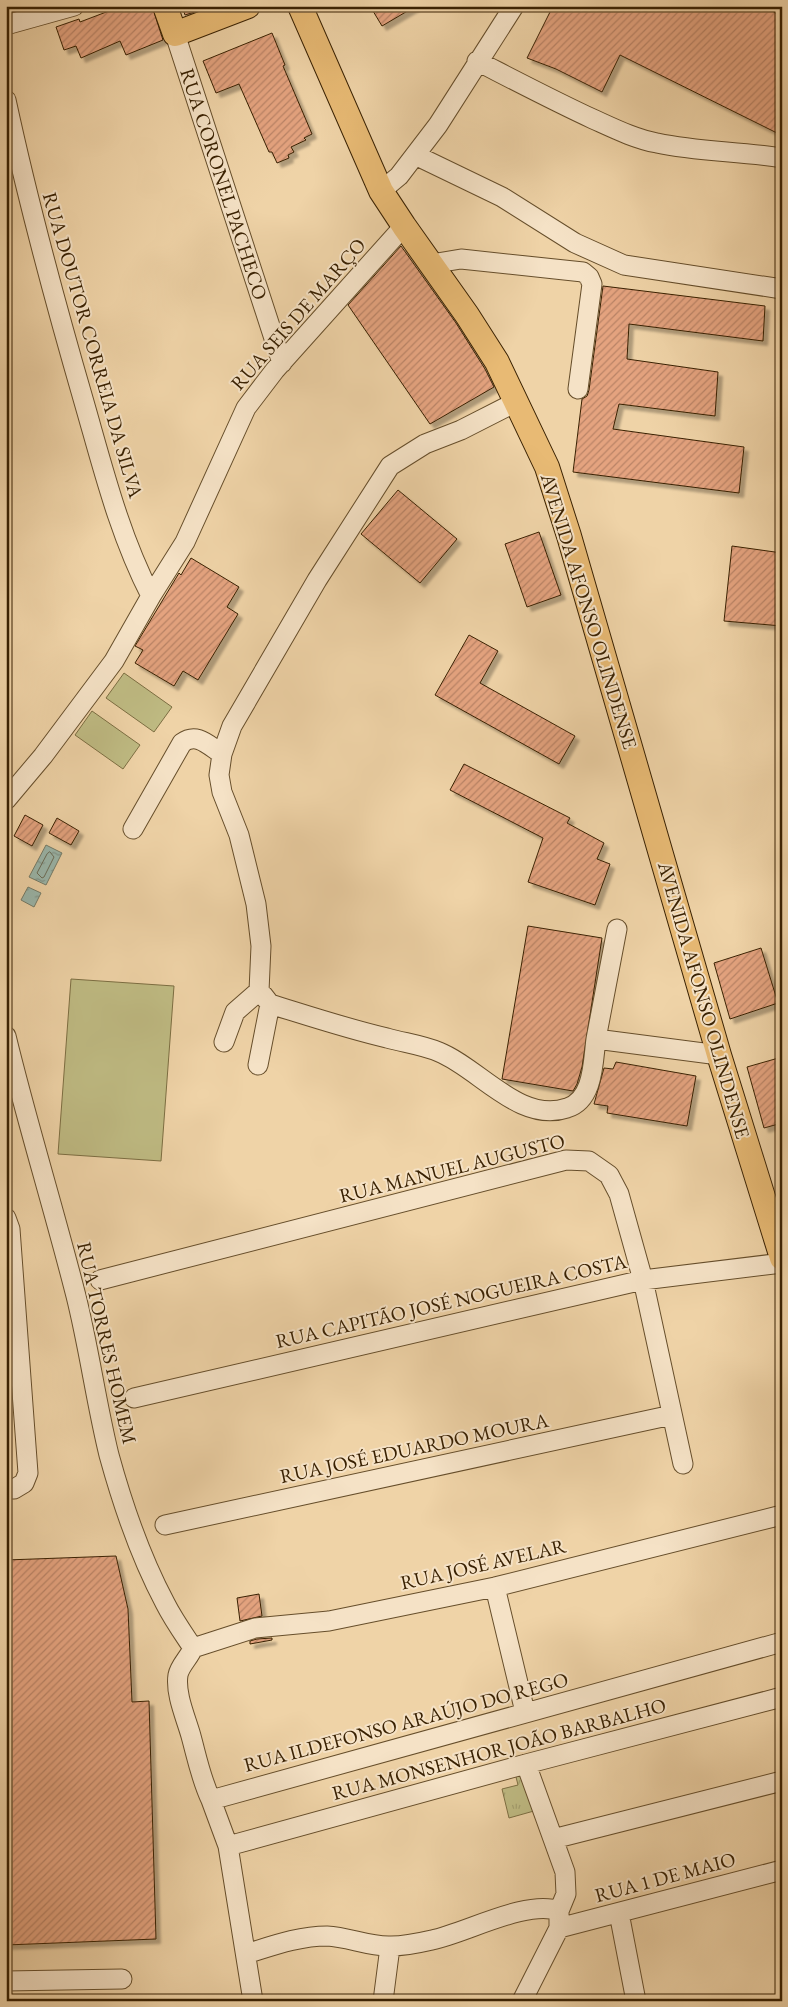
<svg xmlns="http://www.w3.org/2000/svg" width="788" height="2007" font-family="'EB Garamond',serif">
	<defs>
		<pattern id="park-tufts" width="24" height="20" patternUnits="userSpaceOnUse" patternTransform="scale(1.25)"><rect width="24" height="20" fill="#bfbb83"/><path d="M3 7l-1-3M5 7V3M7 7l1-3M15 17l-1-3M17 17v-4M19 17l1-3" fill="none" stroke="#a5a070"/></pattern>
		<pattern id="water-ripples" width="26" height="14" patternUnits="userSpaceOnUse" patternTransform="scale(1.25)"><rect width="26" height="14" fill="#9ab7ac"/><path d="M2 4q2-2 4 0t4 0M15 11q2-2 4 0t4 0" fill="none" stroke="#7f948a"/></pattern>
		<pattern id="building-hatch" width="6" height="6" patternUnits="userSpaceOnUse" patternTransform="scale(1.25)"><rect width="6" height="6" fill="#e4a37f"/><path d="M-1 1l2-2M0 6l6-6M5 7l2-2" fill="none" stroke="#ba8466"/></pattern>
		<filter id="shadow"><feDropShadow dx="4.5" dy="4.5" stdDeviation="1" flood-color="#0004"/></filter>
	</defs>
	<rect width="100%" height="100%" fill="#efd3a7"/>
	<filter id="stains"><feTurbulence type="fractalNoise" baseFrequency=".004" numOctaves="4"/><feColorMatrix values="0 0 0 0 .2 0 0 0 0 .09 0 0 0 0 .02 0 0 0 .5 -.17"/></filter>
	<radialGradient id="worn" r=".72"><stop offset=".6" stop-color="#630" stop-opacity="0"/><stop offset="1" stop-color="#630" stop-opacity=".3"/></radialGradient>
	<!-- grass -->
	<path fill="#bfbb83" stroke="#7c6e42" d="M124,673l48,34 -18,25 -48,-34z
		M92,711l48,34 -17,24 -48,-34z
		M71,979l103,7 -13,175 -103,-7z"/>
	<!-- park -->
	<path fill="url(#park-tufts)" stroke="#7c6e42" d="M521,1768l20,41 -32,9 -7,-29 16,-4 -4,-16z"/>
	<!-- water -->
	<path fill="url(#water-ripples)" stroke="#737b68" d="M46,845l16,8 -16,32 -17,-8z
		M28,887l13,6 -7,14 -13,-7z"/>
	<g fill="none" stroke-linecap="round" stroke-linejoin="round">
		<!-- shore -->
		<path stroke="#6a6c57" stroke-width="1" d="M50,852l4,5 -10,20 -2,1 -5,-5 10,-19z"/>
	</g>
	<!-- building -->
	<path fill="url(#building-hatch)" stroke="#392102" filter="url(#shadow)" d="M122,6h30l11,34 -37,15 -6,-14 -39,17 -5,-12 -12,4 -8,-23 23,-8 1,3z
		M182,6h14l2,5 -13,4z
		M370,6h46l-34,20z
		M553,6h208l21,10v108l-5,9 -157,-78 -18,37 -46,-23 -29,-11z
		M272,33l13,32 -2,1 29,68 -8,4 2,2 -15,7 3,5 -6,3 1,3 -12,5 -5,-11h-3l-30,-68 -23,9 -13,-32z
		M401,246l55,77 29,46 9,18 -64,37 -82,-119z
		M603,286l162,20 -2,35 -134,-17 -2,35 91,13 -3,44 -96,-12 -6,25 131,18 -5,46 -166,-21 9,-73 5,-3 2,-6z
		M398,490l59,49 -37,44 -59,-49z
		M539,532l22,63 -34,12 -22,-63z
		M732,546l50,7v73l-58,-5z
		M191,558l48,29 -12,20 11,7 -40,66 -15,-9 -9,15 -39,-23 8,-13 -8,-4 44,-73 2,2z
		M469,635l29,16 -18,32 95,53 -16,28 -124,-69z
		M464,764l106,54 -3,5 37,20 -7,16 13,5 -15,41 -67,-23 15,-44 -93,-48z
		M25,815l18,10 -11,21 -18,-10z
		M57,818l22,13 -8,14 -22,-12z
		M528,926l74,12 -20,129 -5,17 -4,7 -71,-12z
		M761,948l17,55 -48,16 -16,-56z
		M782,1057v66l-18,5 -17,-61z
		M616,1062l80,14 -9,50 -80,-13 1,-7 -14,-2 10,-36 9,1z
		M116,1556l12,53 4,93 17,-1 7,238 -150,6v-385z
		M259,1594l3,22 -22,5 -3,-23z
		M272,1638v2l-22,4v-3l7,-2z"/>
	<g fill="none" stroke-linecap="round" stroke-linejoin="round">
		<!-- minor casing -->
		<g stroke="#664e2b" stroke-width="21">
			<path id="minor" d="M6,25l68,-19
				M175,34l107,329
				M477,61c39,20 77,40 116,58 20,9 42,20 64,24 41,9 83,8 125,15
				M6,100c22,102 49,202 78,302 19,66 35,132 67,194
				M415,155l87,42 73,46 49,22 158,24
				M381,191l18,-15 39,-51 76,-119
				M431,264l30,-5 122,13 6,5 3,7 -14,105
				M6,800l37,-44 71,-95 37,-65 34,-54 61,-134 29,-38 129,-144
				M133,829l49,-86c15,-11 26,2 40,11
				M617,929l-21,110 123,16
				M270,1004c39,12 78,25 117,34 18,5 35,7 52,14 40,16 81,72 128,56 27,-8 26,-47 29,-69
				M6,1036c21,87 48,173 70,260 13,52 20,106 33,159 14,51 31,101 56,148 8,16 18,30 28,45
				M224,1042l11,-30 24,-21 2,-45 -5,-42 -17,-69 -17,-43 -3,-17 3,-21 10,-28 85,-146 73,-114 35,-22 36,-14 55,-28
				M258,1065l12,-61 -7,-9
				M6,1218l4,11 18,244 -4,10 -10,6h-8
				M100,1280l466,-120 23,1 20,14 10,19 24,86 40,184
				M134,1398l509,-118 139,-17
				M165,1525l507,-110
				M495,1587l30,125
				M193,1648l62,-20 74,-7 166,-34 287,-72
				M193,1648c-4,10 -13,17 -15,27 -3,19 8,43 13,61 6,22 10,43 20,64
				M526,1764l39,108 1,22 -7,17
				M553,1839l229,-58
				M228,1846l298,-82 256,-67
				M619,1913l17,88
				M559,1928l223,-58
				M246,1954c26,-8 53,-18 81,-18 22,1 42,11 64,10 13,0 28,-3 41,-6 34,-7 95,-41 127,-29v17l-37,73
				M6,1981l116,-2
				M253,2001l-25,-155 -17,-46 571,-158
				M383,2001l7,-54"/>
		</g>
		<!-- major casing -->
		<g stroke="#392102" stroke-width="26">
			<path id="major" d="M165,6l10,28 73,-28
				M300,6l81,185 23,35 63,89 30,47 50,105 22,69 150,519 63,203"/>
		</g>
		<!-- minor -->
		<use href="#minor" stroke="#f5e2c6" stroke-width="19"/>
		<!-- major -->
		<use href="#major" stroke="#e8ba74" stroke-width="24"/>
	</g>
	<g text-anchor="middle" stroke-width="4" stroke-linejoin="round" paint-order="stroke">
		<!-- street labels -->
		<g font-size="20" fill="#392102" stroke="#f5e2c6">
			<text transform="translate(224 184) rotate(72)" y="7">RUA CORONEL PACHECO</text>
			<text transform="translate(298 314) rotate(-49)" y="7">RUA SEIS DE MARÇO</text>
			<text transform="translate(93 345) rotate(74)" y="7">RUA DOUTOR CORREIA DA SILVA</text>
			<text transform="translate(589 611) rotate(73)" y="7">AVENIDA AFONSO OLINDENSE</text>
			<text transform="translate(704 1000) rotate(74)" y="7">AVENIDA AFONSO OLINDENSE</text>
			<text transform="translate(452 1168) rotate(-14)" y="7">RUA MANUEL AUGUSTO</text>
			<text transform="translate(451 1301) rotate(-13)" y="7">RUA CAPITÃO JOSÉ NOGUEIRA COSTA</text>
			<text transform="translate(107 1343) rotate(77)" y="7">RUA TORRES HOMEM</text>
			<text transform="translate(414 1448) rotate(-12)" y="7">RUA JOSÉ EDUARDO MOURA</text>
			<text transform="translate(483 1564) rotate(-13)" y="7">RUA JOSÉ AVELAR</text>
			<text transform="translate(406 1722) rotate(-15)" y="7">RUA ILDEFONSO ARAÚJO DO REGO</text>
			<text transform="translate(499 1749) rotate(-15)" y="7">RUA MONSENHOR JOÃO BARBALHO</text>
			<text transform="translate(665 1877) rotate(-15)" y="7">RUA 1 DE MAIO</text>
		</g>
	</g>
	<!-- margin -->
	<rect width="788" height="2007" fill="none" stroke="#efd3a7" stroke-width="25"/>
	<rect x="8" y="8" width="773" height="1992" fill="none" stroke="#392102" stroke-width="2.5"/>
	<rect x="12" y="12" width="763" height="1982" fill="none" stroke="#392102"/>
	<rect width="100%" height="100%" filter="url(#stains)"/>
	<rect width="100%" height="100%" fill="url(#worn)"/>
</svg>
